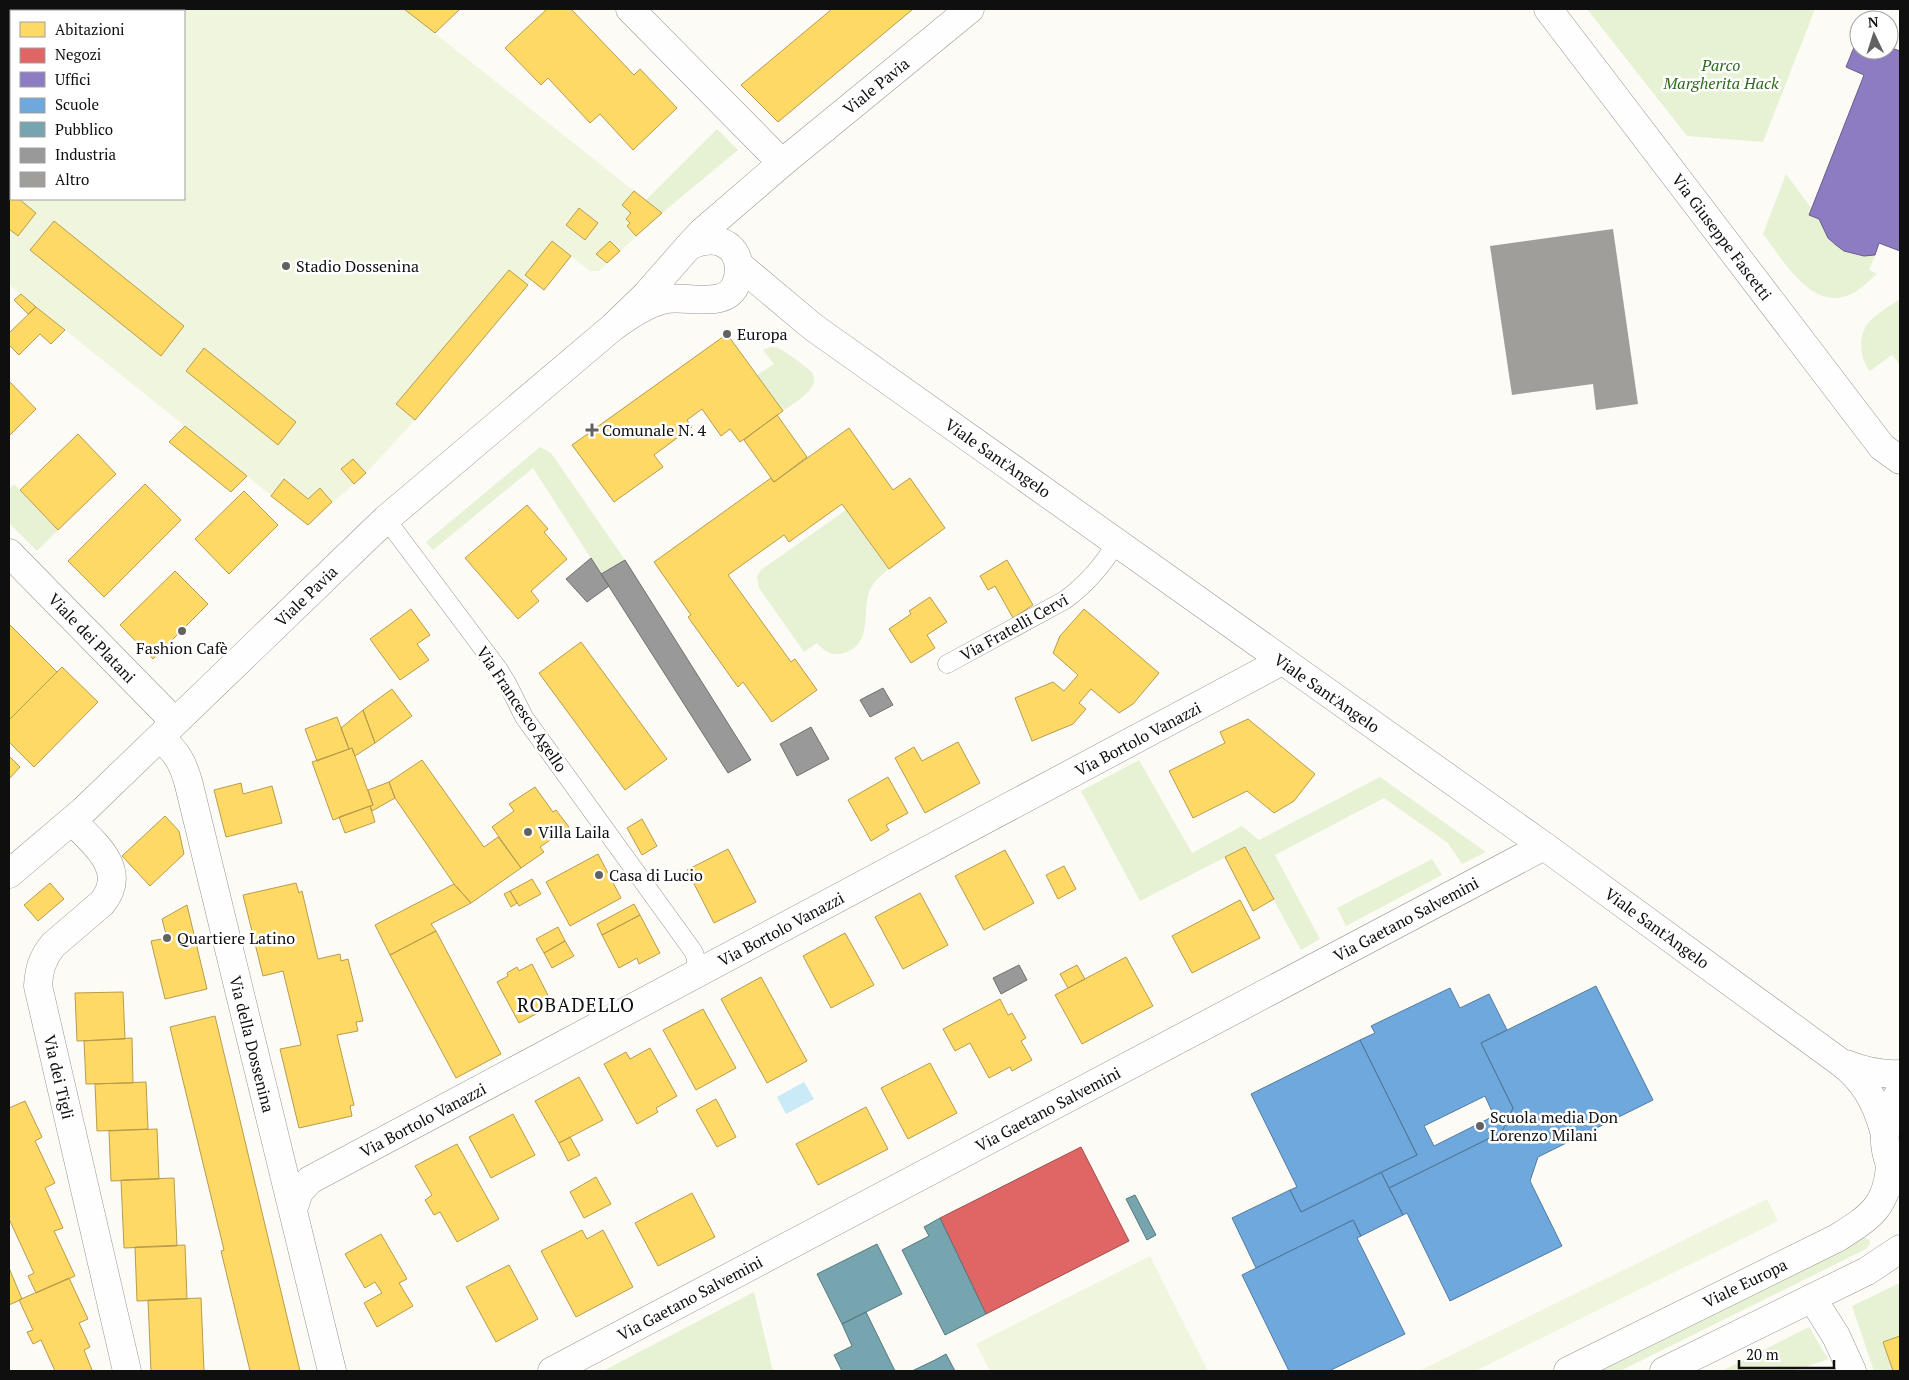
<svg xmlns="http://www.w3.org/2000/svg" width="1909" height="1380" font-family="'PT Serif',serif">
	<rect width="100%" height="100%" fill="#fcfbf5"/>
	<!-- green -->
	<path fill="#e7f2d4" d="M1587,9h228l-52,133 -76,-6z
		M717,129l21,21 -76,63 -16,-13z
		M1786,174l26,35 -3,6 10,4c9,26 29,38 56,36l-6,15 8,4c-9,7 -17,17 -28,21 -38,16 -67,-37 -86,-61z
		M1900,299v66l-8,-10 -22,16c-11,-13 -13,-38 1,-51 8,-8 20,-15 29,-21z
		M771,347c10,0 18,8 27,14 4,4 12,8 15,13 7,16 -20,29 -30,37l-26,-36 17,-11 -11,-14z
		M540,447l11,6 74,107 -24,14 -68,-106 -100,82 -7,-8z
		M14,484l44,46 -21,21 -28,-28v-34z
		M846,510l43,59c-9,7 -16,13 -20,23 -7,22 4,52 -25,61 -11,4 -20,-2 -27,-10l-13,9 -45,-64 -2,-12 4,-6z
		M1139,760l53,93 50,-27 17,14 121,-63 106,75 -24,12 -14,-21 -64,-45 -109,57 45,84 -19,11 -56,-103 -105,54 -59,-110z
		M1432,859l10,16 -96,51 -9,-18z
		M1864,1237l5,3 1,4 -4,5 -246,122h-27z
		M1900,1283v53l-17,6 10,29h-19l-22,-65z
		M754,1292l19,79h-170z
		M1809,1327l19,32 -34,12h-72z"/>
	<!-- pitch -->
	<path fill="#f0f6de" fill-rule="evenodd" d="M9,9h395l258,204 -63,58h-9l-19,-15 -27,34 -12,-10 -117,140 -49,53 -58,52 -299,-240zM11,11h173v188h-173z
		M1767,1199l11,22 -303,150h-56z
		M1150,1256l58,115h-218l-14,-27z"/>
	<!-- water -->
	<path fill="#caeaf7" d="M804,1082l10,17 -28,15 -9,-17z"/>
	<!-- homes -->
	<path fill="#ffd966" stroke="#b79c4c" d="M404,9h56l-25,24z
		M547,9h24l63,66 6,-6 37,39 -44,42 -33,-36 -10,9 -42,-45 -7,7 -36,-37z
		M832,9h81l-135,113 -37,-37z
		M9,190l2,2v7h8l17,14 -18,23 -9,-7z
		M634,191l28,22 -26,23 -9,-10 3,-3 -4,-4 5,-6 -9,-8z
		M579,208l19,15 -13,17 -19,-15z
		M54,221l130,105 -23,30 -131,-106z
		M552,241l19,15 -27,34 -19,-15z
		M610,241l10,10 -13,12 -11,-9z
		M509,270l19,15 -113,135 -19,-16z
		M21,294l15,13 -8,7 -14,-14z
		M36,307l29,23 -14,14 -11,-10 -21,21 -10,-10v-12z
		M727,334l56,77 -43,31 -10,-13 -9,7 -19,-27 -15,11 5,7 -38,28 9,12 -49,35 -42,-57z
		M204,348l92,74 -18,23 -92,-74z
		M9,381l27,28 -27,27z
		M777,415l30,42 -33,25 -30,-42z
		M185,426l62,50 -16,16 -62,-50z
		M849,428l44,62 17,-12 35,50 -56,41 -47,-65 -53,38 -5,-7 -56,40 63,87 4,-3 22,31 -45,32 -29,-40 -5,5 -50,-70 3,-2 -37,-53 117,-84 3,4z
		M78,434l38,40 -58,56 -38,-40z
		M353,459l13,14 -12,11 -13,-15z
		M284,479l24,20 12,-11 12,14 -24,23 -37,-29z
		M145,484l36,36 -77,77 -36,-36z
		M244,491l34,34 -49,49 -34,-35z
		M527,505l21,24 -4,3 23,27 -36,32 8,10 -21,18 -53,-61z
		M1007,560l26,45 -20,13 -18,-32 -7,4 -8,-14z
		M175,571l33,33 -55,55 -33,-34z
		M930,597l17,25 -20,13 8,13 -24,15 -22,-34 22,-15 -2,-3z
		M411,609l19,26 -13,9 12,16 -29,20 -30,-41z
		M1084,609l75,64 -26,31 -14,9 -28,-24 -12,14 7,6 -13,15 -41,17 -17,-43 38,-16 11,9 14,-16 -25,-22 7,-17z
		M9,624l48,48 -48,48z
		M581,642l86,117 -42,31 -86,-117z
		M62,667l36,35 -64,65 -25,-25v-22z
		M392,689l20,27 -37,27 -12,-33z
		M363,710l12,33 -20,13 -3,-8 -3,1 -8,-21z
		M337,717l12,32 -32,12 -12,-32z
		M1248,719l67,55 -21,27 -20,12 -27,-22 -54,27 -24,-47 56,-28 -5,-11z
		M958,742l22,41 -55,30 -30,-55 19,-11 8,14z
		M352,748l21,57 -40,15 -21,-58z
		M9,756l11,11 -11,12z
		M422,760l62,87 14,-10 23,31 -50,35 -17,-19 -59,-86 -6,-16z
		M888,777l20,36 -22,12 3,5 -18,11 -23,-41z
		M389,782l6,16 -23,13 -2,-5 3,-1 -5,-15z
		M241,783l2,11 29,-8 10,37 -56,14 -12,-47z
		M535,787l18,25 3,-2 13,17 -29,20 4,5 -23,16 -29,-41 22,-16 -5,-7z
		M370,806l5,16 -30,11 -6,-16z
		M165,816l14,15 5,23 -34,32 -28,-30z
		M642,819l15,27 -15,9 -15,-27z
		M1245,847l29,52 -21,12 -28,-54z
		M728,849l28,53 -42,21 -27,-53z
		M1005,850l29,53 -50,27 -29,-54z
		M598,854l23,44 -51,28 -24,-44z
		M1064,866l12,23 -18,10 -12,-24z
		M532,879l9,15 -22,12 -9,-15z
		M50,883l14,16 -26,22 -14,-16z
		M296,883l3,10 3,-2 16,68 22,-5 1,7 7,-2 15,62 -7,1 2,9 -21,4 17,70 -4,1 2,10 -53,12 -19,-79 21,-4 -18,-74 -20,5 -20,-81z
		M454,884l17,19 -40,21 5,7 -46,24 -15,-30z
		M510,891l7,12 -6,4 -7,-13z
		M920,893l28,52 -45,24 -28,-52z
		M1240,900l20,38 -68,35 -20,-37z
		M634,904l6,11 -38,20 -5,-11z
		M187,905l20,84 -42,10 -14,-58 16,-3 -5,-19z
		M640,915l20,38 -21,11 -2,-6 -18,10 -17,-33z
		M558,927l7,14 -21,12 -8,-14z
		M436,931l65,123 -45,24 -66,-123z
		M845,933l29,52 -43,23 -28,-52z
		M565,941l9,15 -22,12 -8,-15z
		M1126,957l27,49 -71,38 -27,-49z
		M532,964l21,41 -34,18 -22,-41 11,-6 -1,-3 10,-6 2,4z
		M1077,965l8,14 -17,9 -8,-14z
		M761,977l46,84 -40,22 -46,-84z
		M123,992l2,47 -48,2 -2,-48z
		M1000,999l8,16 4,-2 14,25 -5,3 11,19 -20,11 -2,-4 -21,11 -19,-35 -15,8 -12,-22z
		M703,1009l33,59 -40,22 -33,-60z
		M215,1016l85,355h-50l-29,-120 3,-1 -54,-223z
		M132,1038l1,45 -47,1 -2,-43z
		M650,1048l27,48 -21,12 2,4 -21,12 -33,-60 22,-12 4,7z
		M930,1063l27,50 -49,26 -27,-51z
		M579,1077l24,43 -44,23 -24,-42z
		M146,1082l2,47 -51,2 -2,-47z
		M716,1099l20,38 -19,10 -21,-37z
		M25,1101l17,36 -7,4 20,42 -10,5 18,40 -9,3 21,45 -39,17 -8,-17 6,-3 -25,-54v-111z
		M866,1107l22,42 -70,36 -22,-41z
		M513,1114l22,41 -44,23 -22,-41z
		M157,1129l2,50 -48,2 -2,-50z
		M570,1137l10,18 -12,6 -9,-18z
		M457,1144l42,75 -42,23 -17,-30 -6,3 -9,-15 7,-5 -17,-29z
		M596,1177l15,27 -27,14 -14,-26z
		M174,1178l3,68 -53,2 -3,-68z
		M692,1193l23,44 -57,29 -23,-43z
		M582,1230l5,9 16,-9 30,57 -57,30 -35,-66z
		M381,1234l26,45 -8,4 14,23 -36,21 -13,-24 18,-10 -7,-11 -10,6 -20,-34z
		M185,1245l2,54 -50,2 -2,-54z
		M509,1265l29,54 -42,23 -30,-55z
		M9,1268l13,31 -13,6z
		M69,1278l19,41 -9,4 11,24 -6,3 8,20 -3,1h-34l-14,-31 -8,4 -6,-12 6,-2 -14,-30z
		M201,1298l3,73h-53l-3,-71z
		M1900,1336v35h-7l-10,-29z"/>
	<!-- shops -->
	<path fill="#e06666" stroke="#a14c4c" d="M1081,1147l48,94 -143,73 -46,-96z"/>
	<!-- offices -->
	<path fill="#8e7cc3" stroke="#685b8d" d="M1859,35v15h30v-3l11,4v200l-21,-8 -4,12 -11,1 -20,-5 -8,-6 -8,-7 -9,-19 -10,-4 55,-140 -18,-8z"/>
	<!-- schools -->
	<path fill="#6fa8dc" stroke="#527a9e" fill-rule="evenodd" d="M1596,986l57,114 -115,57 -8,24 32,65 -112,55 -43,-88 -4,2 -14,-27 113,-56 11,-24 -32,-65z
		M1450,988l10,20 29,-14 18,36 -26,13 32,65 -11,24 -113,56 -8,-16 36,-17 -57,-115 15,-7 -4,-7zM1485,1096l9,20 -60,30 -10,-20z
		M1360,1040l57,115 -116,57 -11,-22 7,-3 -46,-93z
		M1381,1172l22,43 -42,21 -8,-16 -97,48 -24,-50 58,-28 11,22z
		M1353,1220l8,16 -4,2 48,96 -76,37h-40l-47,-96z"/>
	<!-- public -->
	<path fill="#76a5af" stroke="#57787f" d="M1135,1195l21,40 -9,5 -21,-41z
		M940,1218l46,96 -41,21 -43,-85 27,-14 -5,-9z
		M877,1244l25,50 -60,30 -25,-50z
		M866,1312l29,59h-53l-8,-16 18,-9 -10,-22z
		M946,1354l9,17h-43l23,-11z"/>
	<!-- industry -->
	<path fill="#999" stroke="#707070" d="M591,558l18,28 -22,16 -21,-23z
		M625,560l126,200 -23,13 -127,-199z
		M883,688l10,17 -23,12 -10,-17z
		M811,727l18,32 -32,17 -17,-32z
		M1019,965l8,15 -26,14 -8,-16z"/>
	<!-- building -->
	<path fill="#a09e9a" d="M1613,229l25,175 -42,6 -3,-26 -81,11 -22,-149z"/>
	<g fill="none" stroke-linecap="round" stroke-linejoin="round">
		<!-- service casing -->
		<g stroke="#969593" stroke-width="19">
			<path id="service" d="M386,519l113,151 8,13 17,34 169,234c5,9 4,17 -1,26
				M947,664l118,-64c22,-16 38,-35 52,-58"/>
		</g>
		<!-- minor casing -->
		<g stroke="#969593" stroke-width="29">
			<path id="minor" d="M630,9l152,154
				M1548,9l334,438 18,13
				M689,246l13,-14 80,-69 188,-154
				M739,265l74,62 731,519 296,216c24,18 36,39 44,69
				M9,553l166,169
				M160,737c17,16 23,25 29,48l143,586
				M72,821c22,22 57,49 30,82l-49,42c-11,13 -14,25 -15,41l89,385
				M9,874l74,-63 303,-292 227,-192 33,-32 43,-49c15,-7 34,-9 45,6 5,8 6,16 4,25 -7,37 -51,16 -76,23 -18,5 -34,16 -49,27
				M1846,1064c18,7 35,11 54,10
				M293,1210l6,-18 11,-12 972,-519
				M1812,1298l24,38 16,35
				M552,1371l992,-525"/>
		</g>
		<!-- tertiary casing -->
		<g stroke="#969593" stroke-width="29">
			<path id="tertiary" d="M1898,1182c-4,-5 -5,-10 -7,-15 -11,-26 -7,-52 9,-75
				M1568,1371l269,-133c33,-21 50,-31 53,-72
				M1664,1371l203,-100 33,-22"/>
		</g>
		<!-- service -->
		<use href="#service" stroke="#fffefe" stroke-width="18"/>
		<!-- minor -->
		<use href="#minor" stroke="#fffefe" stroke-width="28"/>
		<!-- tertiary -->
		<use href="#tertiary" stroke="#fffefe" stroke-width="28"/>
	</g>
	<!-- markers -->
	<g fill="#626260" stroke="#fff" stroke-width="2">
		<circle cx="286" cy="266" r="5"/>
		<circle cx="727" cy="334" r="5"/>
		<path d="M589.5 422.5h5v5h5v5h-5v5h-5v-5h-5v-5h5z"/>
		<circle cx="182" cy="631" r="5"/>
		<circle cx="528" cy="832" r="5"/>
		<circle cx="599" cy="875" r="5"/>
		<circle cx="167" cy="938" r="5"/>
		<circle cx="1480" cy="1126" r="5"/>
	</g>
	<g text-anchor="middle" stroke-width="5" stroke-linejoin="round" paint-order="stroke">
		<!-- park labels -->
		<g font-size="16" font-style="italic" fill="#306a1d" stroke="#fff">
			<text x="1721" y="71">Parco<tspan x="1721" dy="18">Margherita Hack</tspan></text>
		</g>
		<!-- street labels -->
		<g font-size="16" fill="#0f0f0f" stroke="#fff">
			<text transform="translate(876 86) rotate(-39)" y="6">Viale Pavia</text>
			<text transform="translate(1722 237) rotate(53)" y="6">Via Giuseppe Fascetti</text>
			<text transform="translate(998 458) rotate(35)" y="6">Viale Sant'Angelo</text>
			<text transform="translate(306 596) rotate(-44)" y="6">Viale Pavia</text>
			<text transform="translate(1014 627) rotate(-29)" y="6">Via Fratelli Cervi</text>
			<text transform="translate(92 638) rotate(46)" y="6">Viale dei Platani</text>
			<text transform="translate(1327 693) rotate(35)" y="6">Viale Sant'Angelo</text>
			<text transform="translate(522 709) rotate(56)" y="6">Via Francesco Agello</text>
			<text transform="translate(1138 739) rotate(-28)" y="6">Via Bortolo Vanazzi</text>
			<text transform="translate(1406 919) rotate(-28)" y="6">Via Gaetano Salvemini</text>
			<text transform="translate(1657 928) rotate(36)" y="6">Viale Sant'Angelo</text>
			<text transform="translate(781 929) rotate(-28)" y="6">Via Bortolo Vanazzi</text>
			<text transform="translate(252 1044) rotate(76)" y="6">Via della Dossenina</text>
			<text transform="translate(59 1077) rotate(77)" y="6">Via dei Tigli</text>
			<text transform="translate(1048 1109) rotate(-28)" y="6">Via Gaetano Salvemini</text>
			<text transform="translate(423 1120) rotate(-28)" y="6">Via Bortolo Vanazzi</text>
			<text transform="translate(1745 1283) rotate(-26)" y="6">Viale Europa</text>
			<text transform="translate(690 1298) rotate(-28)" y="6">Via Gaetano Salvemini</text>
		</g>
		<!-- poi labels -->
		<g font-size="16" fill="#0f0f0f" stroke="#fff" text-anchor="start">
			<text x="296" y="272">Stadio Dossenina</text>
			<text x="737" y="340">Europa</text>
			<text x="602" y="436">Comunale N. 4</text>
			<text x="182" y="654" text-anchor="middle">Fashion Cafè</text>
			<text x="538" y="838">Villa Laila</text>
			<text x="609" y="881">Casa di Lucio</text>
			<text x="177" y="944">Quartiere Latino</text>
			<text x="1490" y="1123">Scuola media Don<tspan x="1490" dy="18">Lorenzo Milani</tspan></text>
		</g>
		<!-- quarter labels -->
		<g font-size="19" letter-spacing="1" fill="#0f0f0f" stroke="#fff">
			<text x="576" y="1012">ROBADELLO</text>
		</g>
	</g>
	<!-- border -->
	<rect width="1909" height="1380" fill="none" stroke="#0f0f0f" stroke-width="20"/>
	<!-- legend -->
	<rect x="10" y="10" width="175" height="190" fill="#ffffff" stroke="#9f9f9f"/>
	<rect x="20" y="22" width="25" height="15" fill="#ffd966" stroke="#9f9f9f"/>
	<text x="55" y="35" font-size="15" fill="#0f0f0f">Abitazioni</text>
	<rect x="20" y="48" width="25" height="15" fill="#e06666" stroke="#9f9f9f"/>
	<text x="55" y="60" font-size="15" fill="#0f0f0f">Negozi</text>
	<rect x="20" y="72" width="25" height="15" fill="#8e7cc3" stroke="#9f9f9f"/>
	<text x="55" y="85" font-size="15" fill="#0f0f0f">Uffici</text>
	<rect x="20" y="98" width="25" height="15" fill="#6fa8dc" stroke="#9f9f9f"/>
	<text x="55" y="110" font-size="15" fill="#0f0f0f">Scuole</text>
	<rect x="20" y="122" width="25" height="15" fill="#76a5af" stroke="#9f9f9f"/>
	<text x="55" y="135" font-size="15" fill="#0f0f0f">Pubblico</text>
	<rect x="20" y="148" width="25" height="15" fill="#999999" stroke="#9f9f9f"/>
	<text x="55" y="160" font-size="15" fill="#0f0f0f">Industria</text>
	<rect x="20" y="172" width="25" height="15" fill="#a09e9a" stroke="#9f9f9f"/>
	<text x="55" y="185" font-size="15" fill="#0f0f0f">Altro</text>
	<!-- north arrow -->
	<g transform="translate(1874 35) rotate(356)"><circle r="24" fill="#ffffff" stroke="#9f9f9f"/>
	<path d="M0-4L9 19L0 12L-9 19Z" fill="#626260"/>
	<text y="-8" font-size="14" font-weight="bold" text-anchor="middle" fill="#0f0f0f">N</text>
	</g>
	<!-- scale -->
	<path d="M1739 1360v8h95v-8" fill="none" stroke="#0f0f0f" stroke-width="2.5"/>
	<text x="1746" y="1360" font-size="15" fill="#0f0f0f" stroke="#ffffff" stroke-width="4" paint-order="stroke">20 m</text>
</svg>
